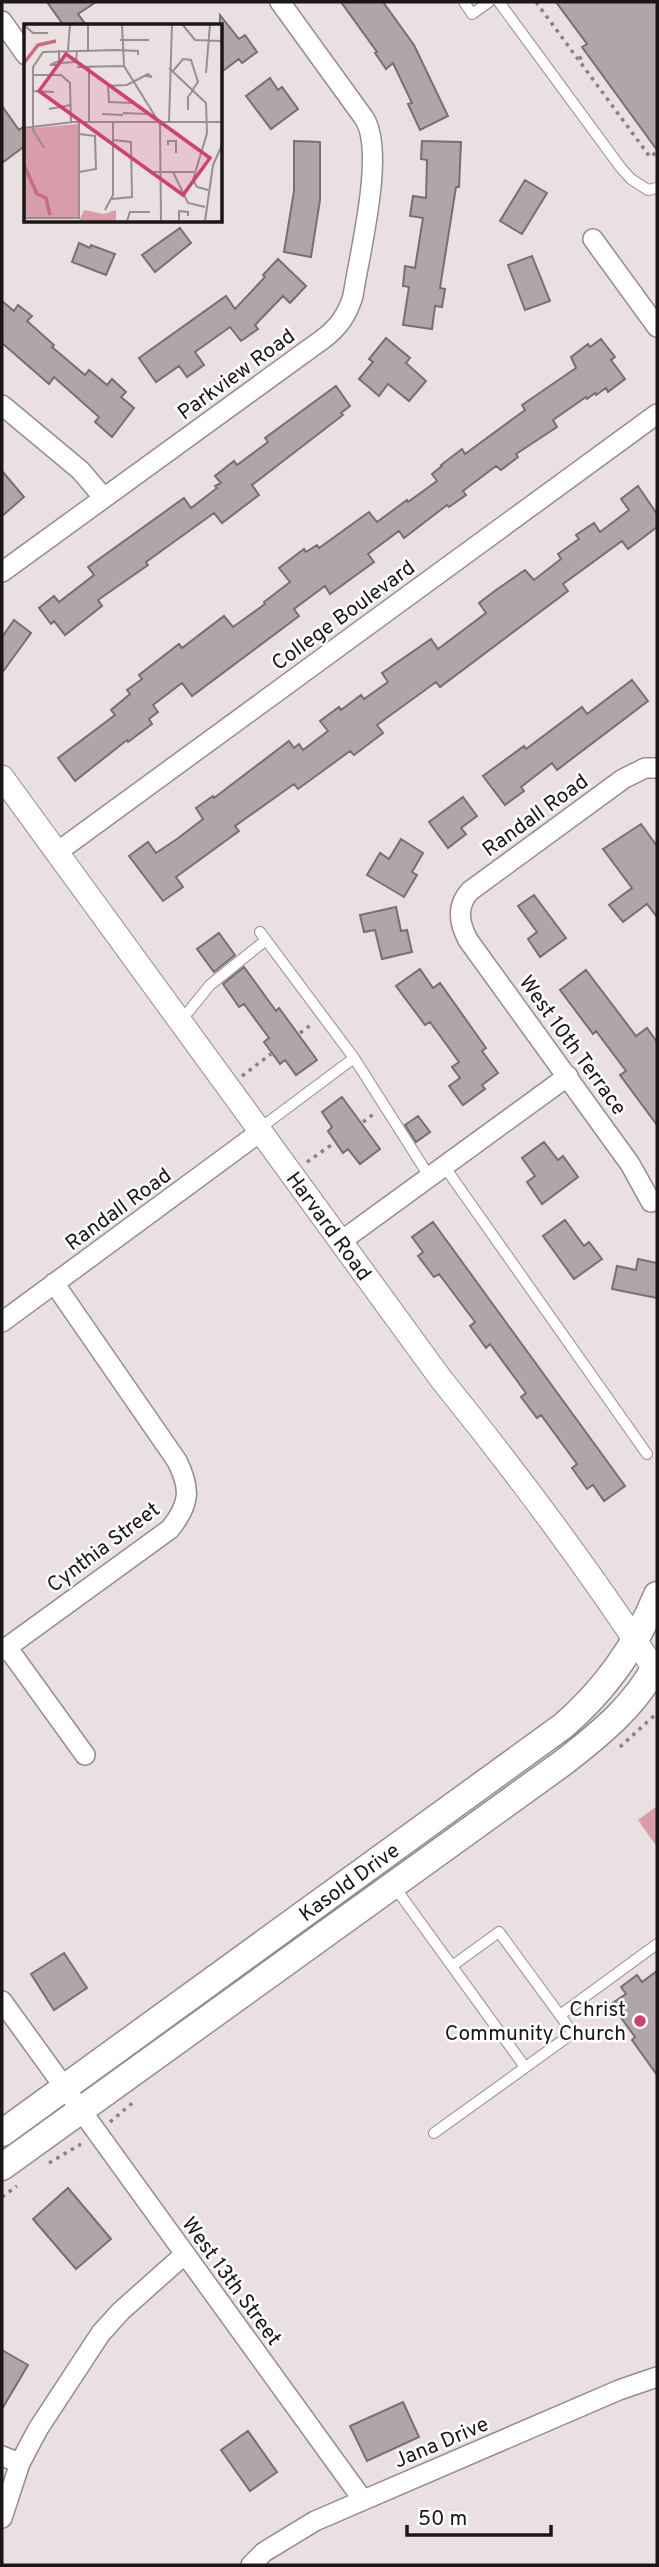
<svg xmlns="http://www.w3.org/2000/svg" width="659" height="2567" font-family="Overpass,sans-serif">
	<rect width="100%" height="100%" fill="#eadfe1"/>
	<!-- green -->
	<path fill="#d99caa" d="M657,1806v41l-19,-27z"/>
	<!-- building -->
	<path fill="#b0a6a8" stroke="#786f71" stroke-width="2" d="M47,2h49l-18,12 9,12h-23z
		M341,2h42l31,43 34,71 -28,14 -12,-26 4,-1 -19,-40 -7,6 -11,-16 2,-1z
		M556,2h101v148l-75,-103 5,-3z
		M220,15l19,24 6,-4 12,17 -15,11 -3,-4 -19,14z
		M270,78l8,12 4,-3 16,22 -27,20 -25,-33z
		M2,106l17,24 7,-5v20l-24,18z
		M294,141l26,1v58l-9,57 -27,-5 10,-61z
		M422,141l39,1 -2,45h-3l-16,101 5,1 -3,18 -7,-1 -3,23 -29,-4 6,-38 -6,-1 2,-20 10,2 8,-50 -13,-2 3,-20 13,2 1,-38 -6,-1z
		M525,180l22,13 -25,41 -22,-13z
		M180,228l11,15 -36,29 -13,-17z
		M79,243l11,5 1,-3 24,9 -9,21 -34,-13z
		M532,256l18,45 -25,9 -17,-45z
		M278,259l28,27 -16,17 -7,-7 -28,29 3,4 -17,12 -11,-14 -35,25 9,13 -17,12 -8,-11 -23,16 -17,-24 87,-62 9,13 30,-32 -2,-2z
		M2,301l12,10 4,-6 14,11 -5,5 27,24 -2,2 33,28 4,-5 18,15 5,-6 14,13 -5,5 13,11 -22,29 -17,-15 4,-5 -45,-40 -5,7 -47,-41z
		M386,338l24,20 -4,5 20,18 -17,20 -21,-17 -9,12 -20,-17 14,-17 -4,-3z
		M601,339l14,18 -4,3 14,19 -17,13 -2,-4 -10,7 -1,-2 -8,6 -1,-2 -33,23 4,7 -41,27 2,3 -17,13 -5,-4 -33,25 3,4 -17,12 -2,-2 -43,33 -5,-7 -31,23 6,8 -44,32 -5,-8 -31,23 5,7 -107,80 -10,-13 -29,22 5,7 -9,7 3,5 -24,18 -1,-2 -52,41 -17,-23 57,-43 -4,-5 19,-16 -3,-4 15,-11 -3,-4 40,-31 3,4 42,-32 9,11 32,-23 -1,-2 26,-20 -11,-14 25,-19 2,3 11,-7 2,3 50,-36 8,10 30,-22 1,2 29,-21 -5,-7 10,-8 -1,-1 21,-16 3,5 60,-44 -3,-5 54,-37 -5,-11 17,-13 2,3z
		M336,386l14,20 -9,7 2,2 -91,70 7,10 -37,28 -8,-10 -68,49 2,3 -50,35 4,6 -37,29 -11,-14 -3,3 -12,-16 15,-12 5,6 35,-27 -6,-8 96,-69 7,10 26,-20 -2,-2 6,-3 -6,-7 19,-15 3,4 31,-23 -3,-4z
		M2,471l22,26 -22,19z
		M638,486l19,28v13l-29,22 -6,-8 -59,43 5,7 -128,96 -4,-5 -59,43 6,8 -29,22 -4,-4 -52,38 -4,-5 -59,42 4,5 -63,46 7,10 -20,14 -34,-45 19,-14 8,11 21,-14 26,-20 -7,-11 17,-12 1,2 75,-57 5,7 5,-4 4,6 25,-19 -8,-10 19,-14 2,3 20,-15 3,4 24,-17 -6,-9 49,-34 7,10 48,-36 -7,-10 17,-13 29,-20 9,10 27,-21 -3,-5 21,-15 -3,-4 18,-12 6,9 29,-22 -8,-11z
		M14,620l17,13 -29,40v-36z
		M632,680l16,21 -91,69 -5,-7 -31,24 3,4 -19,14 -22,-29 41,-30 2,3 56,-42 5,7z
		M463,797l14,19 -16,12 5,6 -18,14 -19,-26z
		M641,824l16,22v71l-10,-13 -24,18 -14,-17 23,-17 -29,-39z
		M401,839l22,14 -11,19 5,3 -13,22 -37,-22 13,-22 9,6z
		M534,895l32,43 -26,19 -12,-18 9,-7 -19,-26z
		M396,907l5,24 6,-1 5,22 -30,7 -7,-29 -11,2 -4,-17z
		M219,933l16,22 -21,17 -17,-23z
		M244,967l32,44 3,-3 38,52 -21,15 -11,-15 -5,4 -16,-22 5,-4 -25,-34 -5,3 -16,-23z
		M420,969l13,19 7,-5 46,65 -4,3 16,22 -16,12 3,4 -22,16 -14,-19 11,-8 -8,-11 7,-5 -29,-40 -5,3 -29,-39z
		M586,970l50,66 11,-8 10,14v83l-37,-50 6,-4 -30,-40 -3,3 -33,-44z
		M342,1097l38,52 -20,15 -12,-15 -5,4 -15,-22 4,-4 -10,-15z
		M418,1116l12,16 -14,10 -11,-17z
		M544,1142l14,18 5,-4 15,21 -36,27 -15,-22 8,-6 -13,-18z
		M565,1220l19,26 5,-4 13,17 -28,20 -31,-43z
		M433,1222l192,264 -21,15 -11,-16 -6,4 -15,-21 5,-4 -36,-49 -4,3 -16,-21 5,-4 -11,-15 -25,-34 -4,4 -16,-22 5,-4 -36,-48 -5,3 -16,-21 5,-4 -11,-15z
		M638,1259l19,4v35l-45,-9 5,-23 19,4z
		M64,1953l23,35 -33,22 -23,-36z
		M657,1971v104l-25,-35 3,-3 -24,-33 15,-10 -5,-7 16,-12 5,7z
		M68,2188l43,51 -35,30 -43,-50z
		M2,2350l26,15 -26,44z
		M403,2402l16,35 -52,24 -17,-35z
		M248,2431l29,41 -27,19 -29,-41z"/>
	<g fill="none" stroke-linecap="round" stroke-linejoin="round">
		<!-- service casing -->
		<g stroke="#968c8e" stroke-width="12">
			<path id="service" d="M464,2l8,12 17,-12
				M499,2l122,166 10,11 17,11 9,-2
				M260,932l94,126 75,118
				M179,1019l10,-8 21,-26 56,-45
				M259,1129l95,-71
				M444,1166l203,288
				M394,1886l131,181
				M560,2015l97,-71
				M434,2133l139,-100 -74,-101 -47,34"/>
		</g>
		<!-- minor casing -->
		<g stroke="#968c8e" stroke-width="22">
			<path id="minor" d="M2,21l24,34
				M593,239l64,88
				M2,405l78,65 24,28
				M2,572l321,-233c16,-12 24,-24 30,-43 6,-41 33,-145 11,-178l-84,-116
				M56,853l601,-439
				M651,1202l-21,-38 -162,-224c-9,-17 -12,-34 2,-49l153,-112 22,-11h12
				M340,1242l228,-166
				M2,1322l258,-190
				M7,1647l78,108
				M2,1651l168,-122c20,-25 21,-40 7,-68l-123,-178
				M2,2001l361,499
				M2,2456l18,7
				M2,2518l18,-55 18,-34 63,-96 20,-22 64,-57
				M251,2565l13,-13 51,-31 304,-131 38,-13"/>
		</g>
		<!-- tertiary casing -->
		<g stroke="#968c8e" stroke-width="25">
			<path id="tertiary" d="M2,777l439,602c76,94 149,192 216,294"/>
		</g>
		<!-- secondary casing -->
		<g stroke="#968c8e" stroke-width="29">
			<path id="secondary" d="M2,2133l561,-407c42,-36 73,-80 94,-131
				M2,2167l562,-405c36,-28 73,-58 93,-99"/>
		</g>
		<!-- path -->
		<path stroke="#898283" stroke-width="3.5" stroke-dasharray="3.5 5" stroke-linecap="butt" d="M536,2l114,155 7,-5
			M579,59l8,-6
			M300,1033l12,-9
			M242,1076l29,-22
			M363,1122l12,-9
			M307,1162l27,-19
			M620,1747l37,-34
			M110,2122l26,-22
			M49,2163l32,-19
			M2,2197l15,-11"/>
		<!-- service -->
		<use href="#service" stroke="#fff" stroke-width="10"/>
		<!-- minor -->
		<use href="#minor" stroke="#fff" stroke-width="19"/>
		<!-- tertiary -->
		<use href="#tertiary" stroke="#fff" stroke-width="23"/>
		<!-- secondary -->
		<use href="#secondary" stroke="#fff" stroke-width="26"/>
	</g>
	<!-- markers -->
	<circle fill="#ce4171" stroke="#fff" stroke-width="2.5" cx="640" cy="2021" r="7"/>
	<g text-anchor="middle" stroke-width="5" stroke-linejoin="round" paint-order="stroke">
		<!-- street labels -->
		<g font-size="21" fill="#1b1718" stroke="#fff">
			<text transform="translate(236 374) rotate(-36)" y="7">Parkview Road</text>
			<text transform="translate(343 615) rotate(-36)" y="7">College Boulevard</text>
			<text transform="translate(535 815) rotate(-36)" y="7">Randall Road</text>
			<text transform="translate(573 1045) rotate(54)" y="7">West 10th Terrace</text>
			<text transform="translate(118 1209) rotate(-36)" y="7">Randall Road</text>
			<text transform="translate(329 1226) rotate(54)" y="7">Harvard Road</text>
			<text transform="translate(103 1547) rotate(-37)" y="7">Cynthia Street</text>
			<text transform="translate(349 1882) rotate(-36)" y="7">Kasold Drive</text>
			<text transform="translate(232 2281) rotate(54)" y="7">West 13th Street</text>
			<text transform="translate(441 2442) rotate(-23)" y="7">Jana Drive</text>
		</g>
		<!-- poi labels -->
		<g font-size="21" fill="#1b1718" stroke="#fff" text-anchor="end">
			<text x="626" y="2016">Christ<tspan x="626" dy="24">Community Church</tspan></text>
		</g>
	</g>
	<!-- overview -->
	<g transform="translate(24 24)">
		<rect width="198" height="198" fill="#eadfe1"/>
		<path d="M54,100v93l-54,1v-89zM60,186l20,4 12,-4v11h-37z" fill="#d99caa"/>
		<path fill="none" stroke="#c86c85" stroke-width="3.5" d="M0,39l14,-18 18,-4M0,141l13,29 9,4 4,17"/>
		<path fill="none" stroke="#978f91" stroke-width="2" d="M98,0l2,42 36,58 1,97M158,0l13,16 27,1M0,1l9,8h15M96,16h29M35,26v15h-9l9,-4M44,26l2,-26M64,26v-26M35,39l17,-1 1,-12M53,43l47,-1M65,43v55M145,44l37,35 1,30 -14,47 4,7 11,3M149,47l10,-12 8,1 7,22 -5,7M182,49l4,-49M9,51h28l9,8 1,39M9,67l21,1M109,79l-24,-1 -1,-16 19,-1 21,-11 4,3 -7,-1M25,85l22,-4M164,86v-13l6,-8M99,89l24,1M78,90l21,1M145,98l3,-98M0,104l49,-6h149M55,110l16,2 1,33 -17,3M144,121v-4h8v12M20,124l-11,-18v-63l10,-15 75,-2 20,1v4M125,148h45M149,148l15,31 17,4M88,175l20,-2 -1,-55 -18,-2M81,186l8,-15v-73M0,194h55v-96M103,197l3,-9h20M155,197v-10l9,1v4M181,197l8,-56 9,-20"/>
		<path fill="#ce4171" fill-opacity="0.15" stroke="#ce4171" stroke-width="3.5" d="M42,30l144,104 -27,37 -144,-104z"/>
		<rect width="198" height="198" fill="none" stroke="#1b1718" stroke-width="3.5"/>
	</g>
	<!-- border -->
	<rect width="659" height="2567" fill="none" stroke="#1b1718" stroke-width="7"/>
	<!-- scale -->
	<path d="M407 2525v10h144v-10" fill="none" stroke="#1b1718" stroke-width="3.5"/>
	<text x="418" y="2525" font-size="21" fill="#1b1718" stroke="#ffffff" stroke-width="5" paint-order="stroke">50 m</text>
</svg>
